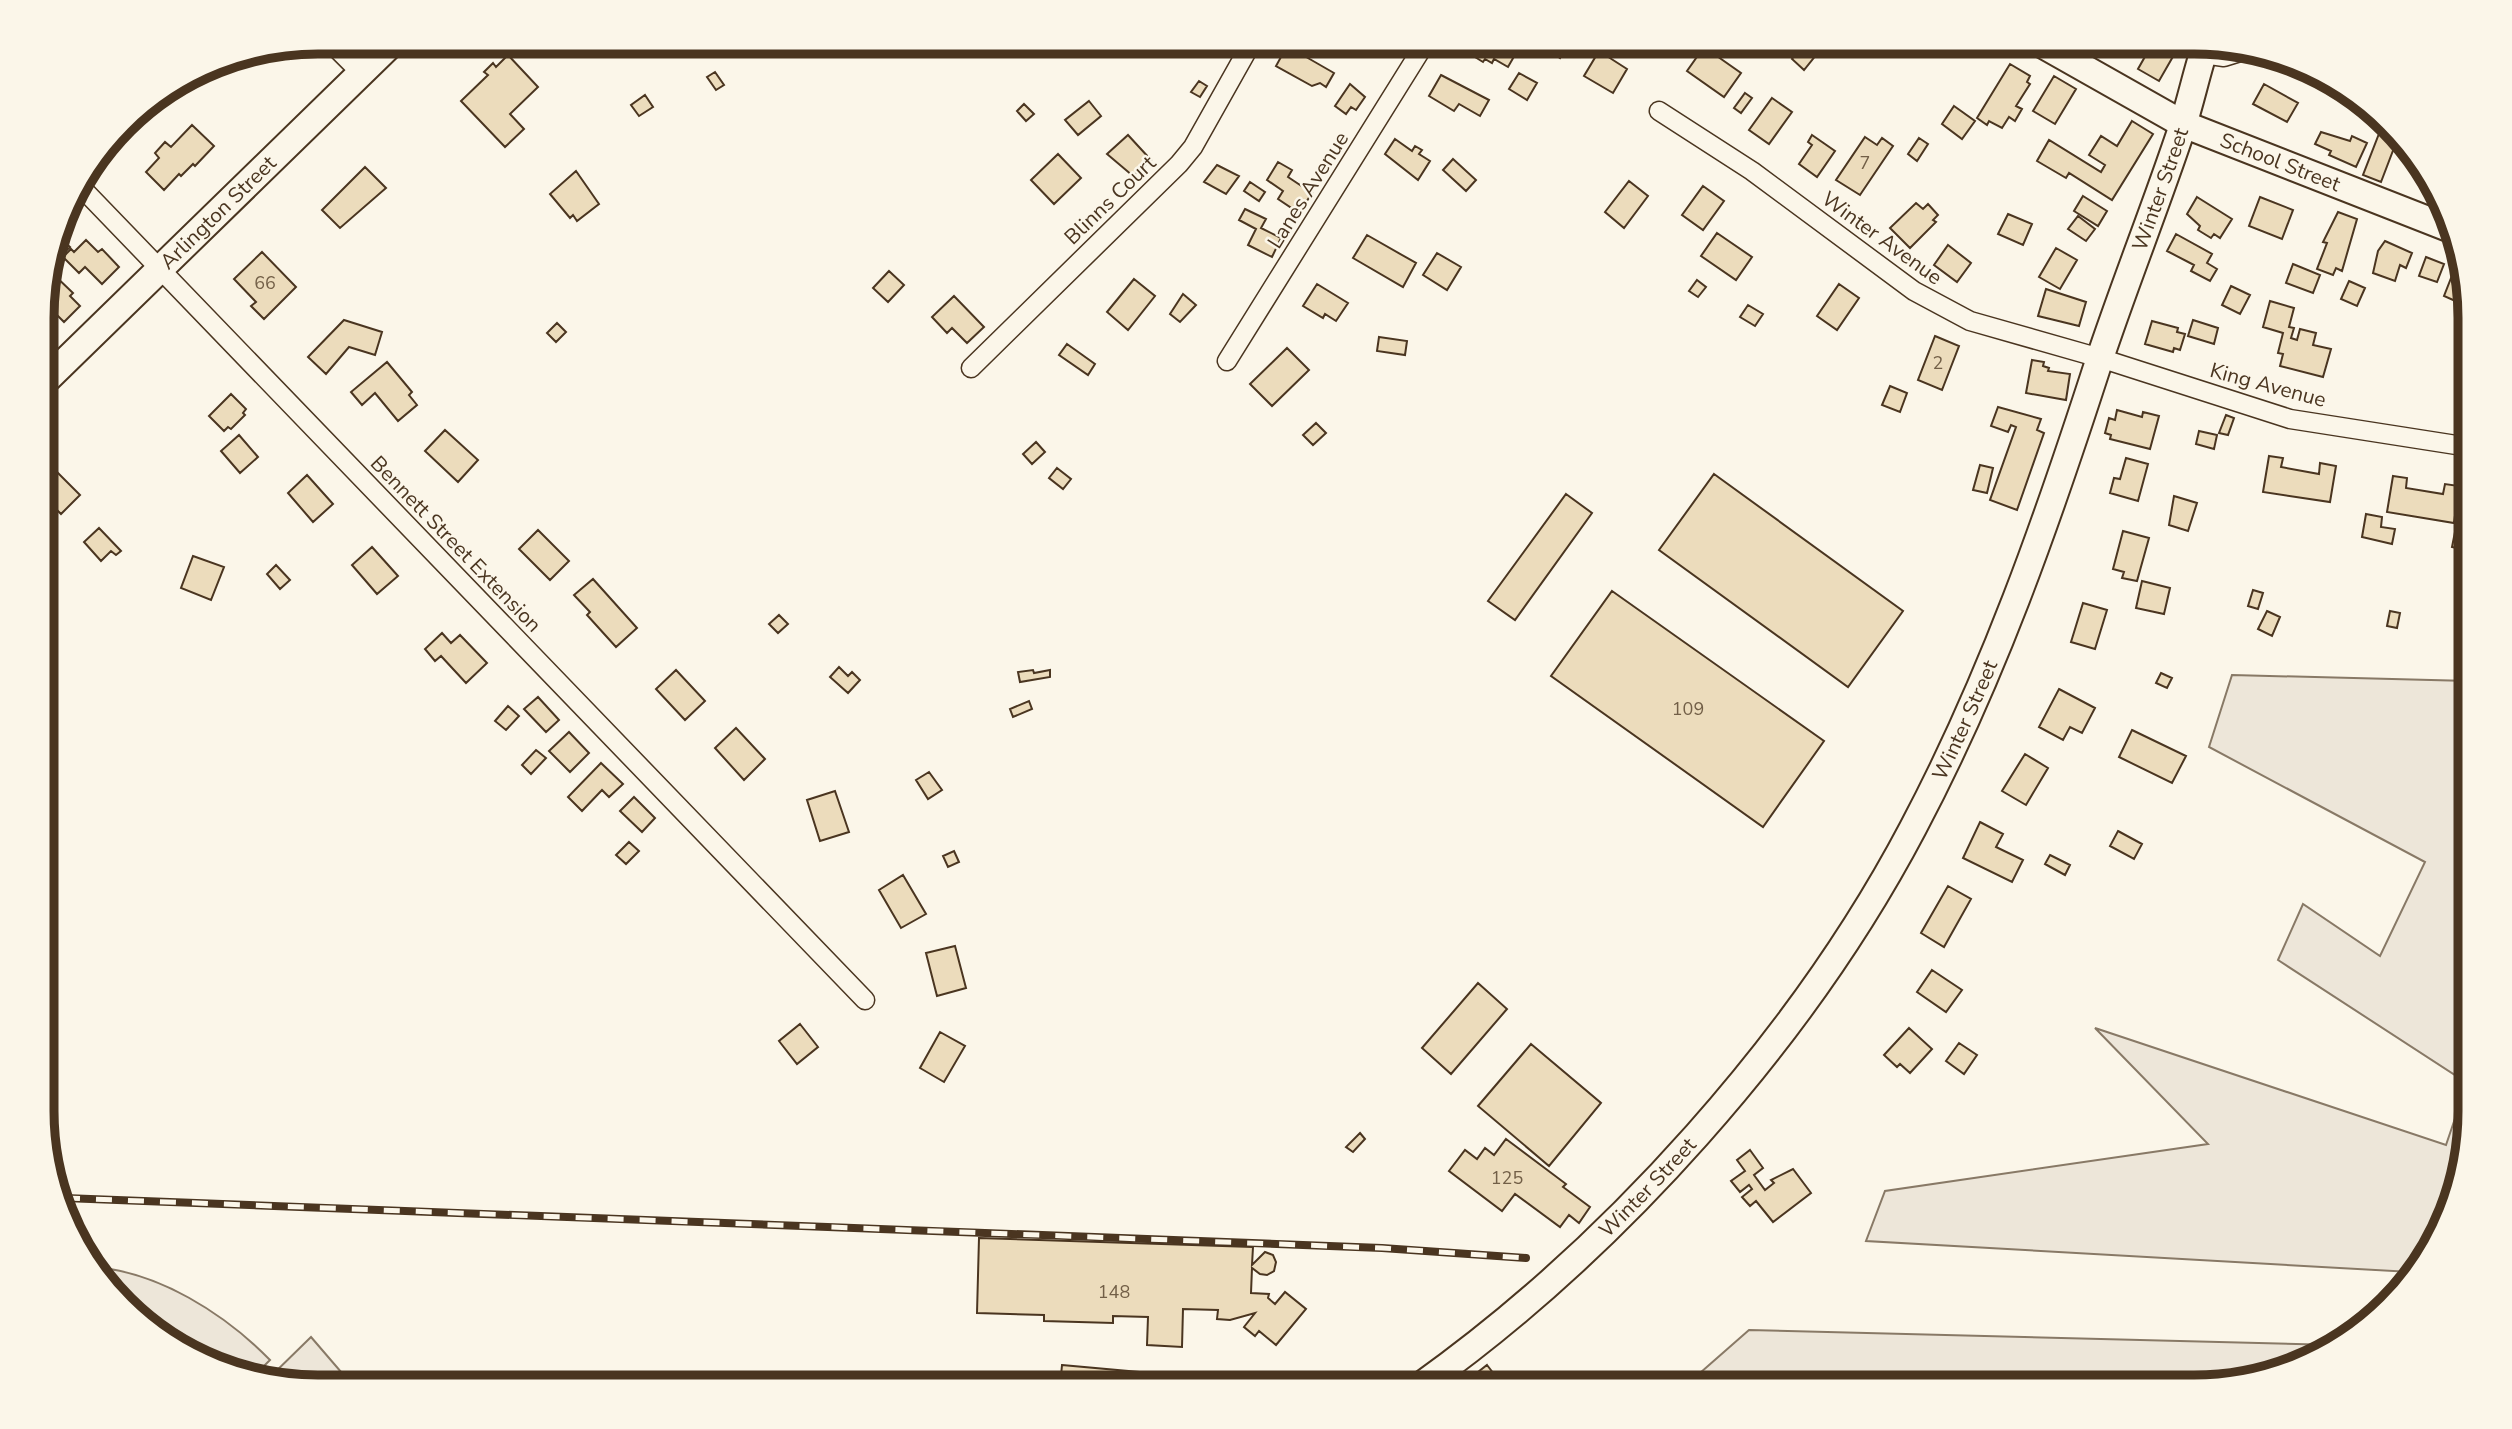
<svg xmlns="http://www.w3.org/2000/svg" width="2512" height="1429" font-family="'Nunito Sans',sans-serif">
	<rect width="100%" height="100%" fill="#fbf6e9"/>
	<!-- green -->
	<path fill="#ede6d9" stroke="#887966" stroke-width="2" d="M2232,675l237,6v447l-36,120 -22,24 -545,-31 19,-50 323,-47 -113,-116 351,117 21,-62 -189,-123 25,-56 77,52 45,-94 -216,-115z
		M92,1267c66,4 133,47 178,93l-18,18 -71,-28z
		M1749,1330l588,15 -55,27 -71,14 -527,1z
		M311,1337l43,50h-36l-51,-7z"/>
	<!-- building -->
	<path fill="#ecdcbc" stroke="#4a3520" stroke-width="2" d="M1459,42h39l18,11 -8,14 -14,-8 -2,4 -7,-4 -2,3 -26,-16z
		M1537,42h32l-9,16z
		M1827,42h15l-7,12 -7,-4 3,-6z
		M2144,42h13l18,11 -16,28 -21,-12 13,-23z
		M1804,44l12,11 -12,15 -12,-11z
		M1287,46l47,27 -8,14 -6,-4 -8,3 -36,-20z
		M1704,47l37,26 -17,24 -37,-26z
		M1599,51l28,18 -14,24 -29,-17z
		M508,55l30,32 -28,27 14,15 -19,18 -44,-46 27,-26 -4,-3 9,-9 3,4z
		M2010,64l20,12 -3,6 3,2 -14,22 6,3 -7,12 -6,-4 -7,11 -13,-7 -2,4 -10,-7z
		M715,72l9,13 -8,5 -9,-13z
		M1519,73l18,10 -10,17 -18,-11z
		M1441,75l48,25 -9,16 -21,-12 -5,7 -25,-15z
		M2054,76l22,13 -21,35 -22,-13z
		M1199,81l8,5 -7,11 -9,-5z
		M1350,84l15,13 -9,13 -5,-3 -5,7 -11,-8z
		M2264,84l34,19 -11,19 -34,-18z
		M1745,93l7,5 -11,15 -7,-5z
		M645,95l8,12 -14,9 -8,-11z
		M1772,98l20,14 -23,32 -20,-14z
		M1089,101l12,15 -23,19 -13,-15z
		M1024,104l10,10 -8,7 -9,-10z
		M1954,106l21,15 -13,18 -20,-15z
		M2132,121l21,13 -41,66 -43,-27 -3,5 -29,-17 12,-21 52,32 4,-7 -16,-10 12,-19 16,10z
		M192,125l22,21 -19,20 -2,-2 -12,12 -2,-2 -15,16 -18,-18 13,-14 -4,-5 10,-11 6,5z
		M2382,126l15,14 -16,42 -18,-7z
		M2321,132l29,9 2,-5 15,7 -11,24 -27,-12 2,-4 -16,-7z
		M1128,135l23,25 -18,16 -26,-22z
		M1812,135l23,16 -18,26 -18,-13 13,-19 -4,-3z
		M1865,137l12,8 5,-7 11,8 -33,49 -24,-15z
		M1919,138l9,6 -11,17 -9,-7z
		M1395,139l17,12 3,-5 7,4 -3,4 11,7 -12,19 -33,-26z
		M1058,154l23,24 -27,26 -23,-24z
		M1453,159l23,21 -10,11 -23,-21z
		M1278,162l14,8 -4,7 24,16 -13,20 -21,-14 5,-8 -16,-11z
		M1217,165l22,11 -13,18 -22,-12z
		M365,167l21,21 -46,40 -18,-18z
		M576,171l23,33 -22,17 -4,-6 -3,3 -20,-24z
		M2429,176l7,14 -11,-5z
		M1629,181l19,15 -24,32 -19,-16z
		M1250,182l15,10 -6,9 -15,-10z
		M1703,186l21,15 -21,29 -21,-15z
		M2083,196l24,15 -9,15 -24,-15z
		M2197,197l35,22 -12,19 -6,-4 -3,4 -13,-8 2,-4 -13,-12z
		M2260,197l33,13 -11,29 -33,-13z
		M1916,203l7,6 5,-5 10,11 -5,5 3,2 -26,26 -20,-20z
		M1245,209l21,10 -5,9 20,10 -9,19 -24,-12 8,-16 -17,-9z
		M2338,212l19,7 -15,52 -6,-3 -3,7 -16,-6 10,-26 -4,-1z
		M2008,214l24,10 -9,21 -25,-11z
		M2078,216l17,13 -9,12 -18,-12z
		M1717,233l35,24 -16,23 -35,-24z
		M2176,234l36,20 -5,9 10,6 -7,12 -19,-10 3,-6 -27,-14z
		M1367,235l49,28 -13,24 -50,-29z
		M60,238l10,9 -16,15 -3,-3z
		M86,240l12,12 4,-3 17,18 -17,17 -17,-17 -6,6 -16,-16 8,-8 3,3z
		M2385,241l27,12 -6,15 -6,-3 -5,16 -22,-8 5,-22z
		M1948,245l23,18 -14,19 -23,-17z
		M2056,248l21,12 -17,29 -21,-12z
		M262,252l34,35 -32,32 -13,-13 5,-4 -22,-23z
		M1437,253l24,14 -14,23 -24,-15z
		M2426,257l18,7 -7,18 -18,-6z
		M2293,264l27,11 -7,18 -27,-10z
		M2455,268l9,3 5,36 -25,-11z
		M49,270l24,23 -3,3 10,10 -16,16 -11,-11 -3,4 -6,-6v-26z
		M889,271l15,14 -16,17 -15,-14z
		M1134,279l21,17 -27,34 -21,-18z
		M1697,280l9,7 -8,10 -9,-6z
		M2349,281l16,7 -8,18 -16,-7z
		M1317,284l31,19 -12,18 -11,-7 -2,4 -20,-12z
		M1839,284l20,14 -22,32 -20,-14z
		M2231,286l19,9 -10,19 -18,-9z
		M2046,289l40,13 -7,24 -41,-10z
		M1183,294l13,11 -16,17 -10,-8z
		M954,296l30,31 -17,16 -15,-15 -5,5 -15,-16z
		M2270,301l24,7 -5,19 5,1 -3,10 6,2 3,-11 16,4 -3,12 18,4 -8,28 -43,-11 3,-12 -5,-1 5,-20 -20,-6z
		M1748,305l15,9 -8,12 -15,-9z
		M344,320l38,12 -7,23 -26,-8 -23,27 -18,-17z
		M2193,320l25,8 -4,16 -26,-8z
		M2152,321l26,7 -1,4 8,2 -5,16 -6,-2 -1,4 -28,-8z
		M557,323l9,9 -10,10 -9,-9z
		M1935,336l24,10 -17,44 -24,-10z
		M1379,337l28,4 -2,14 -28,-4z
		M1067,344l28,20 -7,11 -29,-20z
		M1287,348l22,22 -37,36 -22,-22z
		M2032,360l12,2 -1,4 6,2 -1,3 22,3 -4,26 -40,-7z
		M387,362l25,30 -3,3 8,10 -19,16 -23,-28 -13,12 -11,-13z
		M2462,384l7,1v12l-8,-1z
		M1890,386l17,7 -7,19 -18,-7z
		M231,394l15,15 -3,4 2,2 -14,14 -3,-2 -4,4 -15,-15z
		M1998,407l43,12 -4,11 7,3 -27,77 -27,-10 26,-73 -5,-2 -3,7 -17,-6z
		M2117,410l25,7 1,-5 16,4 -9,33 -40,-10 1,-4 -6,-2 4,-15 6,2z
		M2226,415l8,3 -6,17 -9,-2z
		M1316,423l10,10 -13,12 -10,-10z
		M445,430l33,30 -20,22 -33,-31z
		M2199,431l18,4 -3,14 -18,-5z
		M239,435l19,22 -18,16 -19,-22z
		M1036,442l9,10 -13,12 -9,-10z
		M2269,456l14,2 -2,9 38,7 1,-11 16,3 -6,36 -67,-10z
		M2126,458l22,6 -10,37 -28,-8 4,-15 6,1z
		M44,459l36,36 -19,19 -17,-17z
		M1980,465l13,3 -6,25 -14,-3z
		M1057,468l14,11 -8,10 -14,-11z
		M1714,474l189,137 -55,76 -189,-137z
		M307,475l26,29 -20,18 -25,-29z
		M2393,476l14,2 -1,10 37,6 2,-10 14,2 -5,37 -67,-11z
		M1566,494l26,19 -77,107 -27,-19z
		M2174,496l23,7 -9,28 -19,-6z
		M2366,514l16,3 -1,10 14,2 -3,15 -30,-7z
		M2456,527l13,3v21l-17,-4z
		M99,528l22,23 -5,4 -5,-4 -10,10 -17,-19z
		M538,530l31,31 -19,19 -31,-31z
		M2123,531l26,7 -12,43 -15,-3 2,-6 -11,-3z
		M372,547l26,29 -21,18 -25,-29z
		M193,556l31,11 -13,33 -30,-12z
		M276,565l14,15 -10,9 -13,-15z
		M593,579l44,49 -21,19 -29,-32 3,-3 -16,-17z
		M2142,581l28,7 -6,26 -28,-6z
		M2253,590l10,3 -5,16 -10,-3z
		M1612,591l212,150 -61,86 -212,-151z
		M2083,603l24,7 -12,39 -24,-7z
		M2267,611l13,6 -8,19 -14,-7z
		M2390,611l10,2 -3,15 -10,-2z
		M779,615l9,9 -10,9 -9,-9z
		M442,633l9,10 9,-8 27,28 -21,20 -25,-27 -6,5 -10,-12z
		M839,667l9,9 4,-4 8,8 -12,13 -18,-16z
		M676,670l29,31 -20,19 -29,-31z
		M1033,670l1,3 16,-3v7l-30,5 -2,-10z
		M2161,673l11,5 -5,10 -11,-5z
		M2059,689l36,19 -13,25 -12,-6 -7,13 -24,-13z
		M538,697l21,23 -13,12 -22,-23z
		M1029,701l3,8 -19,8 -3,-8z
		M508,706l11,10 -13,14 -11,-9z
		M736,728l29,31 -21,21 -29,-32z
		M2132,730l54,26 -14,27 -53,-26z
		M569,732l20,21 -19,19 -21,-21z
		M536,750l10,8 -15,16 -9,-9z
		M2025,754l23,14 -22,37 -24,-14z
		M601,763l22,21 -14,13 -7,-7 -20,21 -14,-14z
		M929,772l13,18 -14,9 -12,-19z
		M835,791l14,41 -29,9 -13,-41z
		M634,797l21,21 -13,14 -22,-21z
		M1980,822l23,12 -7,13 27,13 -11,22 -49,-24z
		M2118,831l24,13 -8,15 -24,-13z
		M629,842l10,9 -13,13 -10,-9z
		M954,851l5,11 -11,5 -5,-11z
		M2050,855l20,10 -5,10 -20,-11z
		M903,875l23,39 -25,14 -22,-38z
		M1948,886l23,13 -27,48 -23,-14z
		M955,946l11,42 -29,8 -11,-43z
		M1932,970l30,20 -16,22 -29,-20z
		M1478,983l29,26 -56,65 -29,-26z
		M800,1024l18,23 -21,17 -18,-23z
		M1909,1028l23,21 -22,24 -10,-9 -3,3 -13,-12z
		M940,1032l25,14 -21,36 -24,-14z
		M1959,1043l18,12 -13,19 -18,-13z
		M1531,1044l70,59 -52,63 -71,-60z
		M1360,1133l5,6 -12,13 -7,-5z
		M1506,1139l60,45 -3,3 27,20 -11,16 -10,-8 -9,12 -45,-33 -13,17 -53,-40 16,-21 12,9 8,-11 9,7z
		M1750,1150l13,18 -9,7 11,15 9,-7 -3,-3 22,-11 18,24 -38,29 -17,-21 -6,5 -8,-9 10,-8 -3,-4 -9,7 -9,-11 14,-10 -8,-11z
		M979,1238l274,9 -1,18 13,-13 8,3 3,7 -2,9 -7,4 -7,-1 -8,-6 -1,25 18,1 -1,4 7,6 10,-12 21,17 -30,36 -17,-14 -4,5 -11,-9 11,-14 -25,7 -13,-1 1,-9 -35,-1 -1,38 -35,-2 1,-28 -35,-1v7l-69,-2v-6l-67,-2z
		M1062,1365l99,9 -1,13h-100z
		M1487,1365l17,22h-43l-1,-1z"/>
	<g fill="none" stroke-linecap="round" stroke-linejoin="round">
		<!-- street casing -->
		<g stroke="#4a3520" stroke-width="21">
			<path id="street" d="M330,42l30,30
				M2203,54l21,3 26,-8
				M1659,111l93,60 162,120 56,30 130,37 190,61 179,28
				M79,185l786,815
				M1227,361l199,-319
				M971,368l208,-204 14,-17 59,-105"/>
		</g>
		<!-- secondary casing -->
		<g stroke="#4a3520" stroke-width="30">
			<g id="secondary">
				<path id="s1" d="M2038,42l145,82 273,107"/>
				<path id="s2" d="M44,382l349,-340"/>
				<path id="s3" d="M1419,1387c194,-138 383,-348 494,-559 79,-149 134,-306 186,-467 26,-78 57,-155 83,-233 9,-28 15,-57 24,-84"/>
			</g>
		</g>
		<!-- street -->
		<use href="#street" stroke="#fbf6e9" stroke-width="18"/>
		<!-- secondary -->
		<use href="#secondary" stroke="#fbf6e9" stroke-width="26"/>
		<!-- rail casing -->
		<g stroke="#4a3520" stroke-width="8">
			<path id="rail" d="M64,1198l1318,50 144,10"/>
		</g>
		<!-- rail -->
		<use href="#rail" stroke="#fbf6e9" stroke-width="5" stroke-dasharray="16" stroke-linecap="butt"/>
	</g>
	<g text-anchor="middle" stroke-width="5" stroke-linejoin="round" paint-order="stroke">
		<!-- number labels -->
		<g font-size="18" fill="#725f47">
			<text x="1865" y="169">7</text>
			<text x="265" y="289">66</text>
			<text x="1938" y="369">2</text>
			<text x="1688" y="715">109</text>
			<text x="1507" y="1184">125</text>
			<text x="1114" y="1298">148</text>
		</g>
		<!-- street labels -->
		<g font-size="21" fill="#4a3520" stroke="#fbf6e9">
			<text dy="7" stroke="none"><textPath href="#s1" startOffset="271">School Street</textPath></text>
			<text dy="7" stroke="none"><textPath href="#s3" startOffset="1438">Winter Street</textPath></text>
			<text transform="translate(1308 190) rotate(-58)" y="7">Lanes Avenue</text>
			<text transform="translate(1110 200) rotate(-44)" y="7">Blinns Court</text>
			<text dy="7" stroke="none"><textPath href="#s2" startOffset="243">Arlington Street</textPath></text>
			<text transform="translate(1882 238) rotate(36)" y="7">Winter Avenue</text>
			<text transform="translate(2268 385) rotate(15)" y="7">King Avenue</text>
			<text transform="translate(456 544) rotate(46)" y="7">Bennett Street Extension</text>
			<text dy="7" stroke="none"><textPath href="#s3" startOffset="872">Winter Street</textPath></text>
			<text dy="7" stroke="none"><textPath href="#s3" startOffset="304">Winter Street</textPath></text>
		</g>
	</g>
	<!-- crop -->
	<path d="M0 0H2512V1429H0ZM318 54H2194A264 264 0 0 1 2458 318V1111A264 264 0 0 1 2194 1375H318A264 264 0 0 1 54 1111V318A264 264 0 0 1 318 54Z" fill="#fbf6e9" fill-rule="evenodd"/>
	<path fill="none" stroke="#4a3520" stroke-width="9" d="M318 54H2194A264 264 0 0 1 2458 318V1111A264 264 0 0 1 2194 1375H318A264 264 0 0 1 54 1111V318A264 264 0 0 1 318 54Z"/>
</svg>
